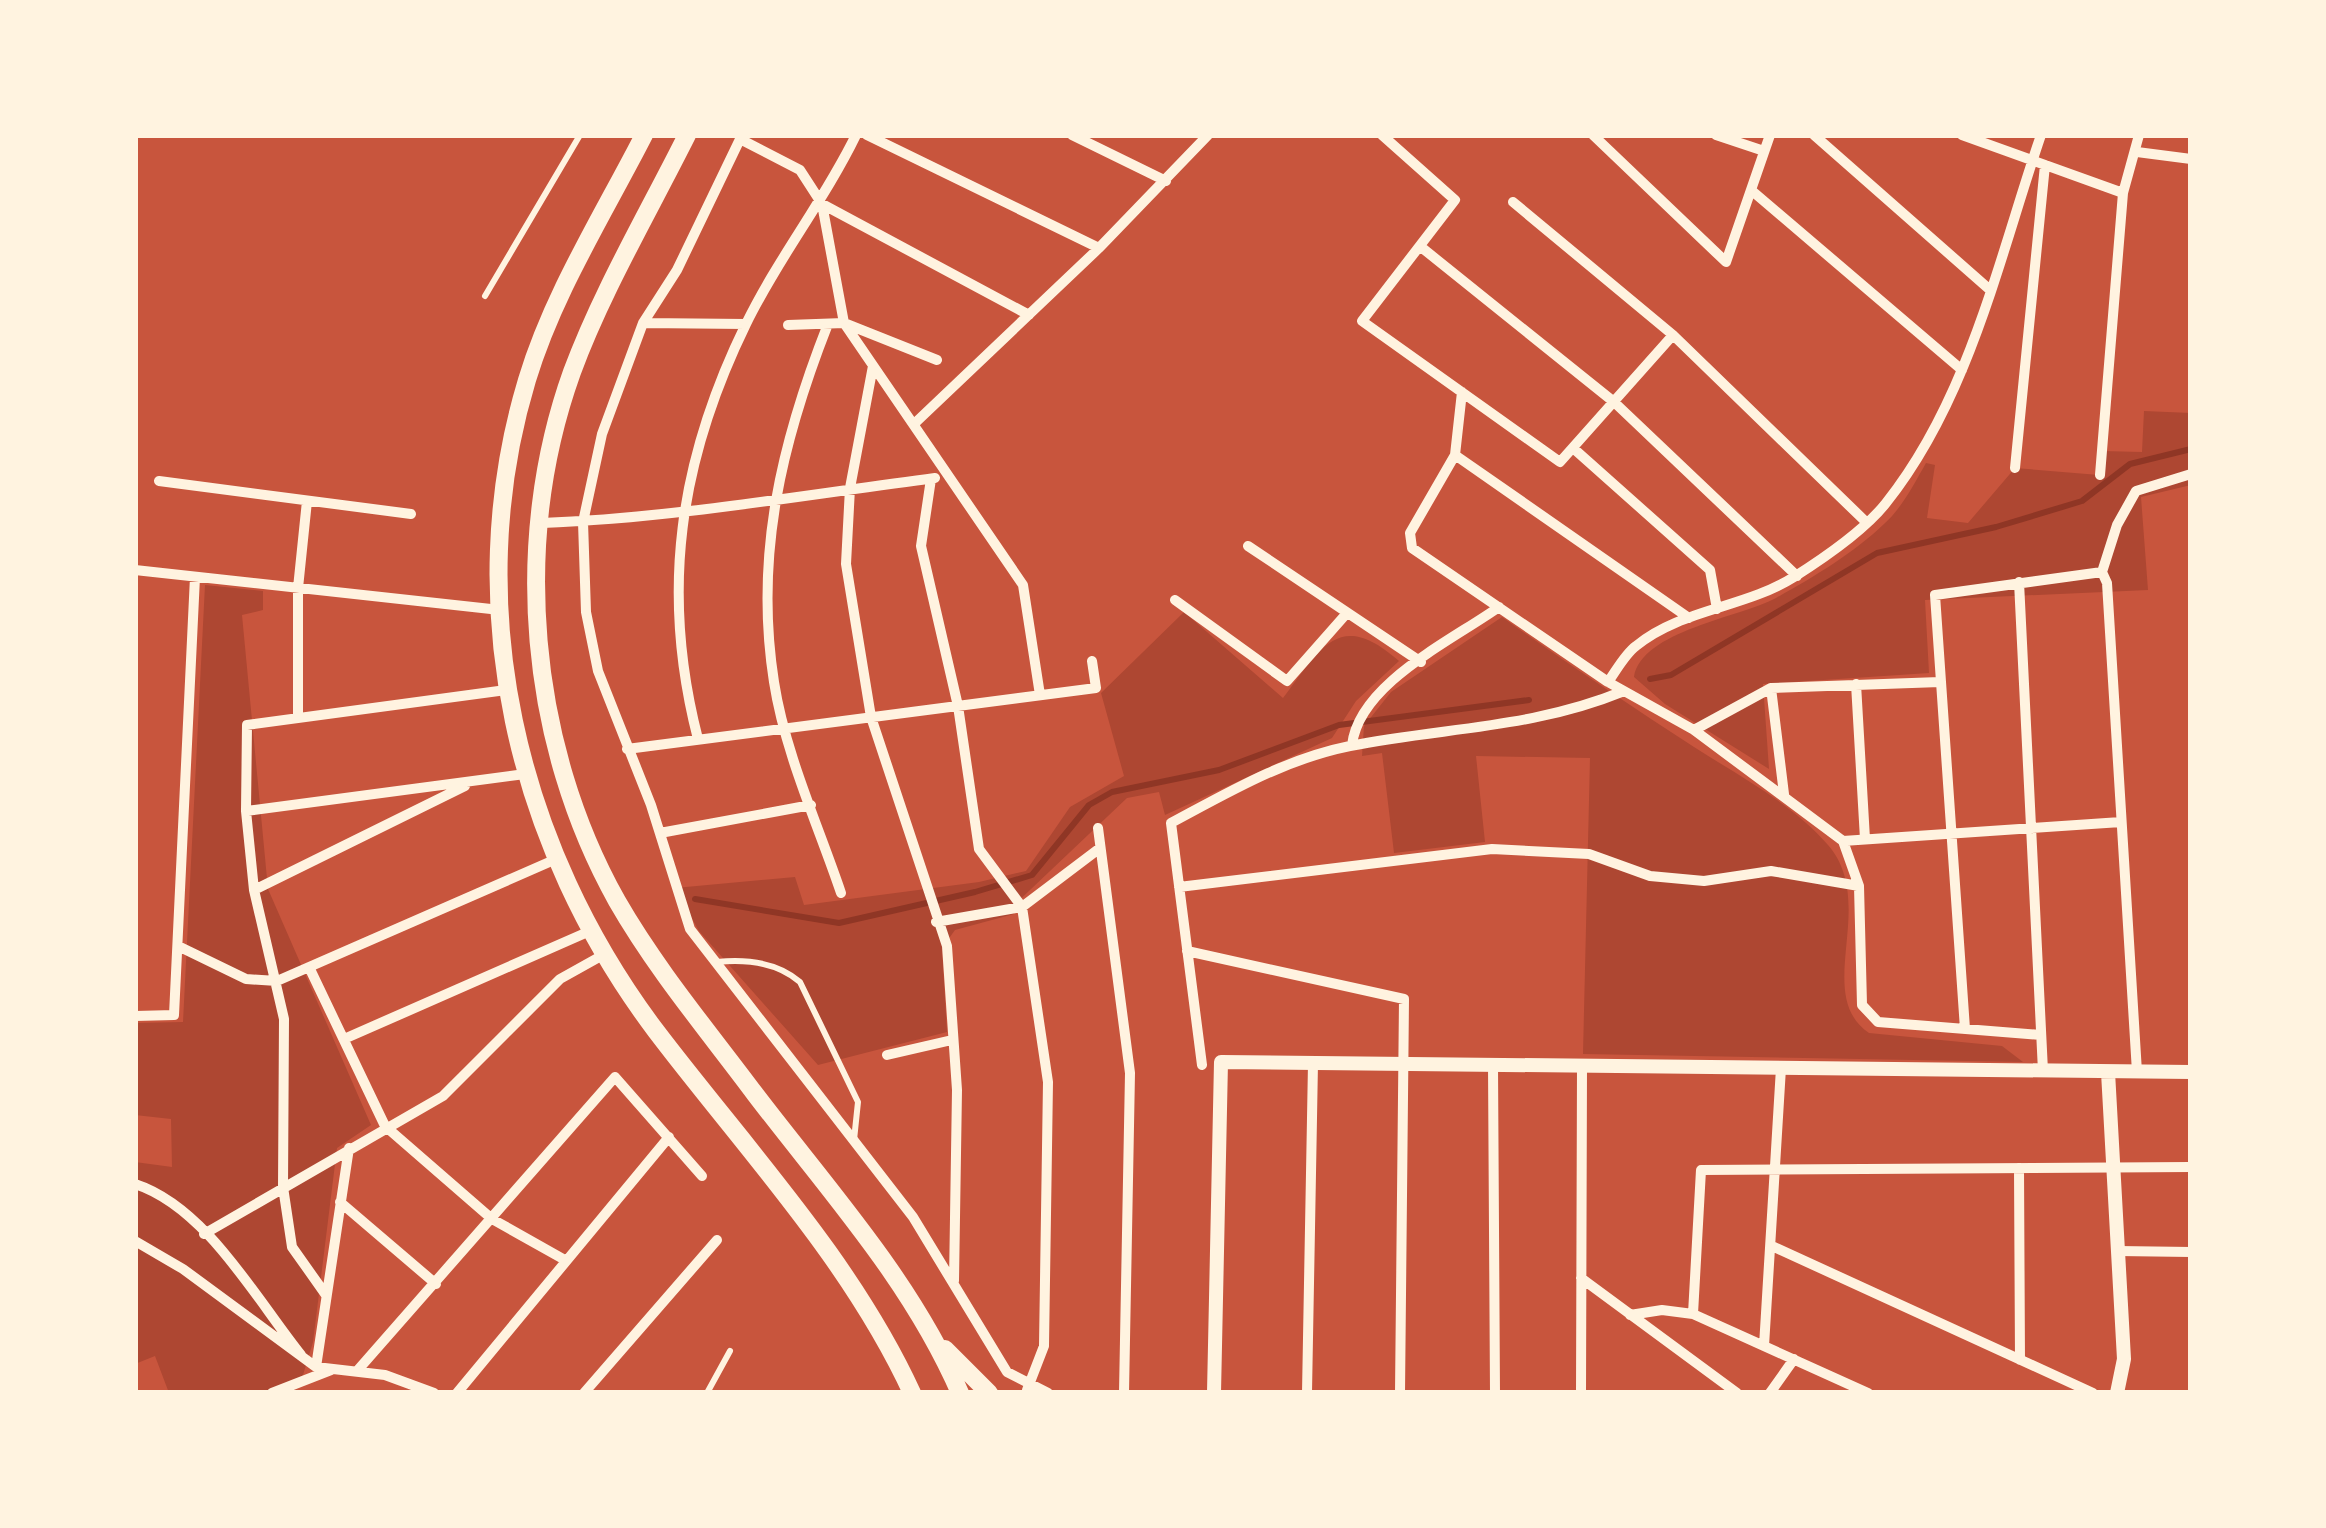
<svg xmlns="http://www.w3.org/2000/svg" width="2326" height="1528" font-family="'DejaVu Sans',sans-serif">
	<rect width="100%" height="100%" fill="#c8553d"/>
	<!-- green -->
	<path fill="#ae4732" d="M2144,411l47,2v72l-50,12 7,93 -223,10 4,73 -166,11 6,85 -104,-65 -31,-27c7,-46 107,-60 142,-79 36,-20 78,-45 108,-74 18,-16 30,-40 42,-61l9,2 -8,53 41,5 47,-55 84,7 3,-24 40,1z
		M205,585l58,6v19l-21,5 26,274 103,236 -34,23 -24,194 -10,33 -24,18h-110l-14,-37 -20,8v-202l37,5 -1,-48 -36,-4v-92l48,-1z
		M1184,612l99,86c38,-50 56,-90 116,-37l-43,40 -24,37 -167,77 -6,-23 -32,6 -115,109 2,7 -59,16 -13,18 5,84 -129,33 -119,-134 -24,-43 120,-11 9,28 175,-23 47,-11 44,-64 54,-31 -23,-83z
		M1502,617c63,45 127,88 192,130 45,29 99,57 134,98 51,59 -16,149 41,188l133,13 21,16 -440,-8 7,-296 -114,-2 9,86 -91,11 -12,-100 -20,3 2,-30 27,-34z"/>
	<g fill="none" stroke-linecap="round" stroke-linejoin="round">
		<!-- stream -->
		<path stroke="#8f3625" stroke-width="6" d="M1650,679l21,-4 206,-122 119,-26 86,-26 48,-37 61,-15
			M695,899l144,24 136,-31 57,-17 57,-70 23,-13 107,-22 120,-45 190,-25"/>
		<!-- service -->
		<path stroke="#fff3e0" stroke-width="6" d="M485,296l95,-161
			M717,962c30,-3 60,0 83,20l58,120 -4,38
			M707,1393l23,-42"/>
		<!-- minor -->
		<path stroke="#fff3e0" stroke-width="10" d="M742,135l-65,135 -34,53 -41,111 -19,88 3,90 12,59 53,134 39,124 223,288 94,155 41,21
			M867,135l232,113
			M1072,135l94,46
			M1382,135l73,65 -93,121 198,141 113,-127
			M1593,135l133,127 44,-127
			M1716,135l48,16
			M1814,135l175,154
			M1962,135l161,58
			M740,139l60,31 22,34 207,111
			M2137,152l54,7
			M1751,190l211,180
			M1513,202l160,133 193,187
			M822,204l22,119 179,262 17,110
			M1421,247l193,155 183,174
			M643,323l103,1
			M828,324c-46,117 -74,231 -54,358 11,71 44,143 67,211
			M788,325l56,-2 93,37
			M873,366l-23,122 -4,76 25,153 76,229 10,144 -3,191
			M1462,392l-7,63 -45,78 2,15 196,134 86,48 149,111 16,45 3,119 16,17 163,13
			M914,424l185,-176 109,-113
			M1573,448l137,122 7,39
			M1455,455l234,163
			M2015,468l30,-303
			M2100,475l23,-282 16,-58
			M931,479l-10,67 37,160 21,143 43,58 26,175 -4,264 -17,44
			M159,481l252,33
			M542,523c131,-5 262,-28 393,-45
			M1248,546l173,116
			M135,570l365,40
			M2102,572l15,-47 19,-34 55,-17
			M2019,582l24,489
			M1175,600l112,81 60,-68
			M1608,682c8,-11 17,-28 28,-36 45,-37 109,-38 158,-69 30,-19 70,-46 92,-74 83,-104 113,-245 155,-368
			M1856,684l9,155
			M1771,688l13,106
			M298,718v-130l9,-87
			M1694,730l77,-42 169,-6
			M698,739c-38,-147 -19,-278 48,-415 32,-66 78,-123 110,-189
			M1352,745c7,-61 99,-104 147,-138
			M627,749l469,-61 -4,-27
			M246,811l279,-37
			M1098,828l32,245 -6,320
			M660,833l151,-28
			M1843,841l278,-19
			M1179,887l313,-38 97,5 61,22 54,5 67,-10 88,15
			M254,890l211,-104
			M936,922l86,-15 78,-59
			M178,946l68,33 31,2 277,-121
			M1187,951l217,48 -4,394
			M309,967l76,159 107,93 73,41
			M135,1016l39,-1 21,-438
			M1965,1029l-30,-434 167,-23 5,11 30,489
			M344,1039l246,-108
			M887,1055l65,-15
			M1202,1065l-31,-242c58,-31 114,-64 179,-77 96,-19 181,-17 274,-55
			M1493,1065l2,328
			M2019,1168l1,192
			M135,1184c71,23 121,115 166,171
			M340,1202l96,82
			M204,1234l239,-138 117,-117 43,-24
			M135,1241l48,28 133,98 69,8 49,18
			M1772,1246l321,147
			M2118,1251l73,1
			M1581,1278l156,115
			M326,1295l-34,-48 -9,-60 1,-168 -30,-129 -8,-79 1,-86 259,-35
			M1693,1314l8,-144 490,-3
			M1630,1315l32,-5 31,4 175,79
			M1764,1346l17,-278
			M316,1367l33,-219
			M357,1371l258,-294 87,99
			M272,1393l59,-23
			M457,1393l212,-256
			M584,1393l133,-153
			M1307,1393l6,-330
			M1581,1393l1,-327
			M1770,1393l24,-34"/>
		<!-- tertiary -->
		<path stroke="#fff3e0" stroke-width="14" d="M2108,1072l16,287 -7,34
			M1214,1393l7,-331 970,10"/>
		<!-- trunk -->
		<path stroke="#fff3e0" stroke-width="18" d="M644,135c-41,80 -91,159 -117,245 -68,225 -10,467 129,651 88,116 195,229 256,362
			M687,135c-39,78 -85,156 -115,237 -61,170 -43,372 45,529 39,68 91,130 138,193 73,96 156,186 205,299
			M945,1349l44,44"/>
	</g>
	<!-- border -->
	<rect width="2326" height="1528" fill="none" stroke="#fff3e0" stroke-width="276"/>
</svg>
